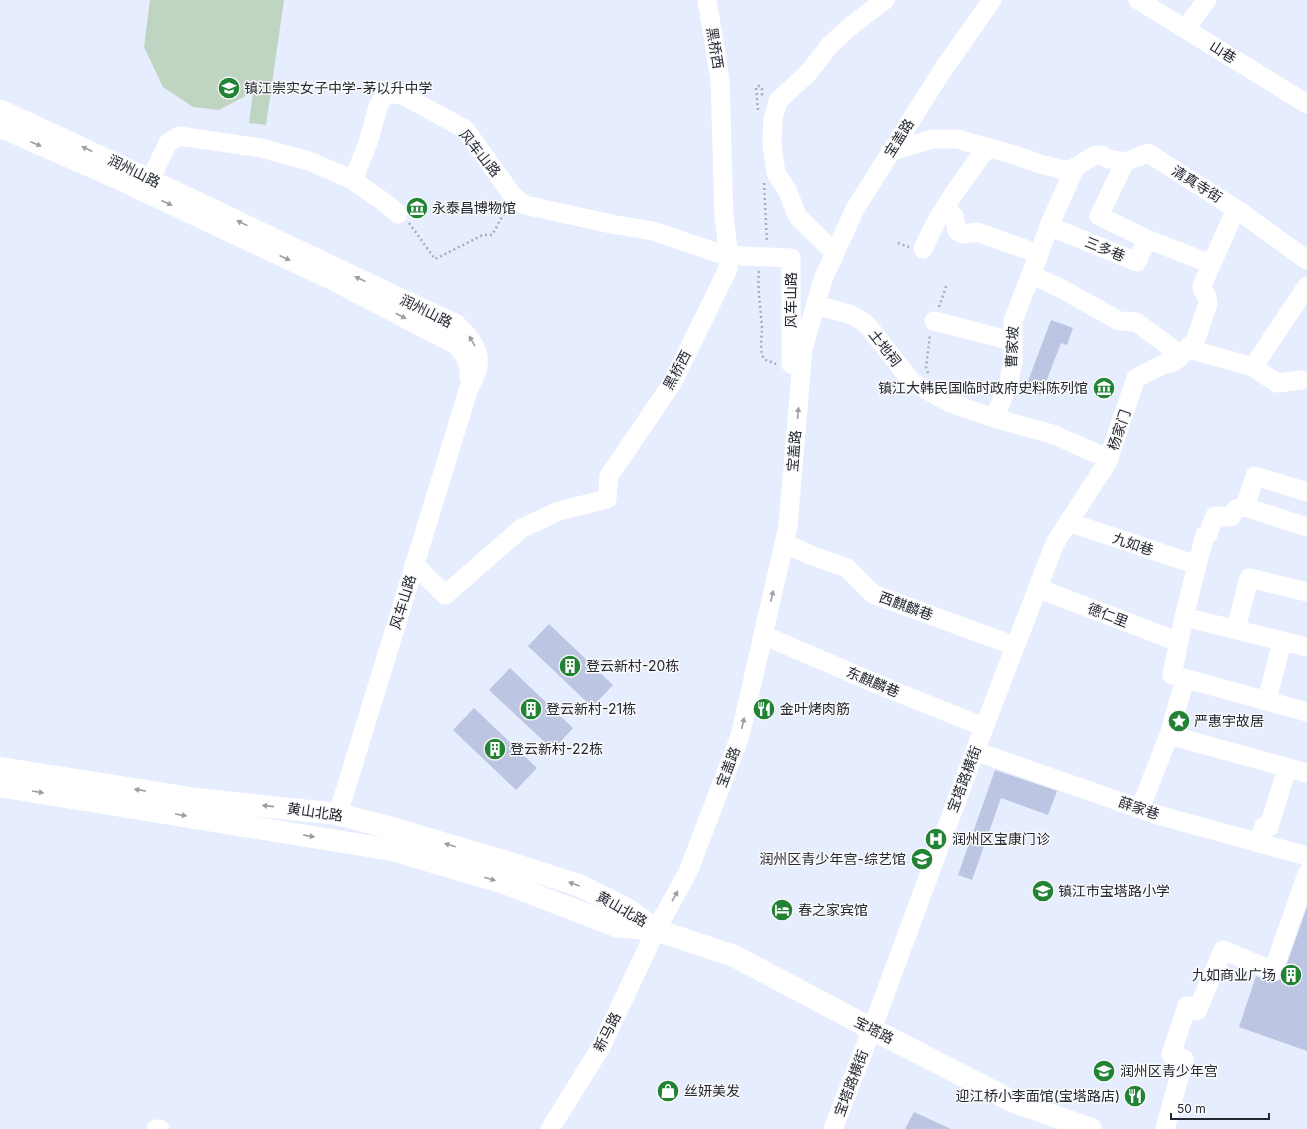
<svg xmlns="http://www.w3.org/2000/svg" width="1307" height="1129" font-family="Inter,'Noto Sans SC',sans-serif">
	<rect width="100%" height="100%" fill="#e6edfe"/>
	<!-- green -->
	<path fill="#c0d5c1" d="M150,0h134l-18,125 -17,-2 4,-31 -34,18 -26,-3 -30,-20 -19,-40z"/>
	<!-- building -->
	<path fill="#bcc6e2" d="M1051,320l22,8 -6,17 -6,-2 -20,52 -16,-6z
		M549,624l64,61 -21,22 -64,-61z
		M510,668l63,60 -20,22 -64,-60z
		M474,708l63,60 -21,22 -63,-60z
		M995,770l62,21 -9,24 -47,-17 -29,82 -14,-5z
		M1307,907v144l-68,-24 17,-51 13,5 5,1 6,-2 3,-5z
		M914,1112l37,17h-46z"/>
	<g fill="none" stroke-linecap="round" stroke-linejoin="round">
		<!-- path -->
		<path stroke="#a6acbb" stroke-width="2.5" stroke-dasharray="2 3" stroke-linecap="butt" d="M758,110l-2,-23 3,-1 3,2v9
			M764,183l3,59
			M409,223l26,36 48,-24h9l11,-20 6,-3
			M898,243l11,4
			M759,271c-2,19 2,38 3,57 0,10 -3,22 2,31l12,5
			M939,307l8,-23
			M928,373l-2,-6 4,-32"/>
		<!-- minor -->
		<path stroke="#fff" stroke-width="19" d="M1138,0l169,104
			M1185,29l22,-29
			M0,109c152,69 303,144 455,214 14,12 28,28 22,48 -2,7 -7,13 -9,20l-130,423
			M0,128l116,51 221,104 119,62c10,12 14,17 13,33
			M890,152l42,-13h25l58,16 25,9 29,7 26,-16h6l8,4 16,3 23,-9 88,56 71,51
			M1125,162l-26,54 48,23
			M353,180c15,12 32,21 45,34
			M144,193l24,-50 11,-7 82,12 48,13 44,19 15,-37 10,-36 8,-15 18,4 61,33 48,67 12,9 86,19 42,7 65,22 24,3 49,2v106h5
			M945,209l9,7 3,15 6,3 14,-2 62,22 -26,67v41l-5,24 -14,32
			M1049,226l88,36 10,-23 64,25
			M923,249c3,-6 5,-11 8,-17 15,-30 36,-57 56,-84
			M835,253l-37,-36 -11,-27 -11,-17 -4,-29 1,-25 5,-18 31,-29 21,-27 22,-20 33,-25
			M1039,254l10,-28 26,-58
			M1032,275l32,15 55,31 17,1 45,33
			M816,305l36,10 13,8 8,9 39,50 38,21 44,15 58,16 57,25
			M934,321l78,20
			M1189,346l4,4 60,17 24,16 24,-3
			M1253,367l54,-81
			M1245,507l62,20
			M1068,522l129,43 -13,52 123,30
			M784,543l26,12 37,13 26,26 142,52
			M414,564l31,31 77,-67 37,-17 48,-12 2,-23 62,-91 57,-116v-22l-4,-29 -4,-139 -13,-79
			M1197,565l8,-30 3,-1 7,-18 16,1 5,-8 9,-2 10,-31 52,16
			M1037,588l142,54
			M1184,617l-12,58 135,37
			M1236,629l13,-51 58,14
			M763,635l126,54 95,38
			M1267,700l15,-59
			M1169,735l138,38
			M975,751l183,64 149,41
			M1140,809l29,-74 16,-56
			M1258,843l6,-17 5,1 18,-59
			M156,1129h4
			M550,1129l51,-82 55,-117 32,-58 52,-136 48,-210 15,-177 20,-70 32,-70 87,-138 50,-71
			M833,1129l39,-100 103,-278 80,-208 52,-80 29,-85 28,-14 7,-1 7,-4 18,-20 12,-36 -1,-6 -5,-9 1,-5 33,-74
			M1165,1129l19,-70 -13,-4 16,-49 10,5 26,-61 50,21 34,-97"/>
		<!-- major -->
		<path stroke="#fff" stroke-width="22" d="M0,768l197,31 141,15 64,17 108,32 68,22 49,24 28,20
			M0,786l392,64 112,33 112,43 40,4 78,26 138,73 142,73 77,27"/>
	</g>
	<!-- one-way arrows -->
	<defs><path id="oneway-solid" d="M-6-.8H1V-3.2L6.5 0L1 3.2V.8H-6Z"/></defs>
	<g fill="#9c9ea3">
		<use href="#oneway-solid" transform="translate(36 144) rotate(23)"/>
		<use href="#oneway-solid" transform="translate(87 149) rotate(-155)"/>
		<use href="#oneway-solid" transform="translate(167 203) rotate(25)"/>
		<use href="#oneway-solid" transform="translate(242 223) rotate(-154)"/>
		<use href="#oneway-solid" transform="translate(285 258) rotate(25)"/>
		<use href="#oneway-solid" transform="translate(360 279) rotate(-155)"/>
		<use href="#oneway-solid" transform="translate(401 316) rotate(28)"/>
		<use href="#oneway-solid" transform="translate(472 341) rotate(-120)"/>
		<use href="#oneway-solid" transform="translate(798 413) rotate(-85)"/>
		<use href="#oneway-solid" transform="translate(772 596) rotate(-77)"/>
		<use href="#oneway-solid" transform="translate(743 723) rotate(-77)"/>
		<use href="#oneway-solid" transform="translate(140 790) rotate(-171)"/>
		<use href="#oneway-solid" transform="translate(38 792) rotate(9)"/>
		<use href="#oneway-solid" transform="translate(268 806) rotate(-174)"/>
		<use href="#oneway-solid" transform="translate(181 815) rotate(9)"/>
		<use href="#oneway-solid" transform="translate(309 836) rotate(9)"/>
		<use href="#oneway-solid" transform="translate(450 845) rotate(-164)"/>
		<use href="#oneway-solid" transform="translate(490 879) rotate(16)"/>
		<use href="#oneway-solid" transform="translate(574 884) rotate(-160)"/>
		<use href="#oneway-solid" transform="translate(675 896) rotate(-61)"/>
	</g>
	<!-- icons -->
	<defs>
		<g id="school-disc" transform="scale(1.15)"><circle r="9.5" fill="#238335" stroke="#fafafa"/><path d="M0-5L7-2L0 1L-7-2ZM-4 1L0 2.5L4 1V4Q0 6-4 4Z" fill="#fff"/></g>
		<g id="museum-disc" transform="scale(1.15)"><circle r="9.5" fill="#238335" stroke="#fafafa"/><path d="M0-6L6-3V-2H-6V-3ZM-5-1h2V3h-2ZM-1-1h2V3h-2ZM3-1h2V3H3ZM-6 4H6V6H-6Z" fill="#fff"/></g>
		<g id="building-disc" transform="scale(1.15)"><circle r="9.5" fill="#238335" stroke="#fafafa"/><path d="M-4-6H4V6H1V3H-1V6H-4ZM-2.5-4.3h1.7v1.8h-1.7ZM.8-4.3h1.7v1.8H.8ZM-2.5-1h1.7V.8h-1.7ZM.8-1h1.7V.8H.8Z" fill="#fff"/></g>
		<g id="restaurant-disc" transform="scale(1.15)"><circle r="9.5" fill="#238335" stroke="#fafafa"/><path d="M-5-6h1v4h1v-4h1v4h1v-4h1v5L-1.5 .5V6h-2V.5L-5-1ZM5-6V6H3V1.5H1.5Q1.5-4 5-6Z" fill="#fff"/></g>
		<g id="sight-disc" transform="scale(1.15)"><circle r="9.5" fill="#238335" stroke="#fafafa"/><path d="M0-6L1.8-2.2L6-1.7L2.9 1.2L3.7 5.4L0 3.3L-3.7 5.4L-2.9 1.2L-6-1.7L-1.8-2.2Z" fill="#fff"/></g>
		<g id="hospital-disc" transform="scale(1.15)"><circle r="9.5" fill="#238335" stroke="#fafafa"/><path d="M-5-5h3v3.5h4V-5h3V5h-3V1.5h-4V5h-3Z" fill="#fff"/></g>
		<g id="hotel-disc" transform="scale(1.15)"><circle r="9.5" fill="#238335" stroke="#fafafa"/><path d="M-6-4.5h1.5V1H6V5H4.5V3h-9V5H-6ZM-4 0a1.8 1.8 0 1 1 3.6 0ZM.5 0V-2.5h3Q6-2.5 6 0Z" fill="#fff"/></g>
		<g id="shop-disc" transform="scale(1.15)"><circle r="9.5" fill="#238335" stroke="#fafafa"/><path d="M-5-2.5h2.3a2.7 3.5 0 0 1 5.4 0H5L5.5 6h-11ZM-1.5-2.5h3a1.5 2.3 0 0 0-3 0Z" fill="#fff"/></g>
	</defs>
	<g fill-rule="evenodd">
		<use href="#school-disc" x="229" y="88"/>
		<use href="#museum-disc" x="417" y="208"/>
		<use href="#museum-disc" x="1104" y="388"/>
		<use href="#building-disc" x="570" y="666"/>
		<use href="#building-disc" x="531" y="709"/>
		<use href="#restaurant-disc" x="764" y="709"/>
		<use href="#sight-disc" x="1179" y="721"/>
		<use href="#building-disc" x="495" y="749"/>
		<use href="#hospital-disc" x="936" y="839"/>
		<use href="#school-disc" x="922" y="859"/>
		<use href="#school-disc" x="1043" y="891"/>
		<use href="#hotel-disc" x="782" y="910"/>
		<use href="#building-disc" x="1291" y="975"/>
		<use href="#school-disc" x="1104" y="1071"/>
		<use href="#shop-disc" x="668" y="1091"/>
		<use href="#restaurant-disc" x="1135" y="1096"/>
	</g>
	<g text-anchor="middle" stroke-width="3" stroke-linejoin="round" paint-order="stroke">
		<!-- street labels -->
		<g font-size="14" fill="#242832" stroke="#fafafa">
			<text transform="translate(715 48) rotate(81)" y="5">黑桥西</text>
			<text transform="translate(1223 52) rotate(32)" y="5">山巷</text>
			<text transform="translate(899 138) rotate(-58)" y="5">宝盖路</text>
			<text transform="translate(480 153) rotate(51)" y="5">风车山路</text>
			<text transform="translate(134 171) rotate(26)" y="5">润州山路</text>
			<text transform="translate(1197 184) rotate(32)" y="5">清真寺街</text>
			<text transform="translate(1105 249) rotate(22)" y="5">三多巷</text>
			<text transform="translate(791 300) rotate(-90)" y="5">风车山路</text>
			<text transform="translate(426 311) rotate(26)" y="5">润州山路</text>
			<text transform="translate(1012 347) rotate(-87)" y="5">曹家坡</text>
			<text transform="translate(885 348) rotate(52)" y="5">土地祠</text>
			<text transform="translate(677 370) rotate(-62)" y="5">黑桥西</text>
			<text transform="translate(1119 430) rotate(-71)" y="5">杨家门</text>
			<text transform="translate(794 451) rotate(-85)" y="5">宝盖路</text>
			<text transform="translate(1133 544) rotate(19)" y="5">九如巷</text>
			<text transform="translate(403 602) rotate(-73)" y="5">风车山路</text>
			<text transform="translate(906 606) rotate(20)" y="5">西麒麟巷</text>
			<text transform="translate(1108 615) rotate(21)" y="5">德仁里</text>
			<text transform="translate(873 682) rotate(23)" y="5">东麒麟巷</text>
			<text transform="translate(728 767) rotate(-69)" y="5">宝盖路</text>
			<text transform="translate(964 779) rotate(-69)" y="5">宝塔路横街</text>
			<text transform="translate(1139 808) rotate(19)" y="5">薛家巷</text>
			<text transform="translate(315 812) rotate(8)" y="5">黄山北路</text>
			<text transform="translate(622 909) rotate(30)" y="5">黄山北路</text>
			<text transform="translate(874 1030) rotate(27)" y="5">宝塔路</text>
			<text transform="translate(607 1032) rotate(-63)" y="5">新马路</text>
			<text transform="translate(851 1083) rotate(-69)" y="5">宝塔路横街</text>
		</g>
		<!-- poi labels -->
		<g font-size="14" fill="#242832" stroke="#fafafa" text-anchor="start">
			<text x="244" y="93">镇江崇实女子中学-茅以升中学</text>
			<text x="432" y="213">永泰昌博物馆</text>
			<text x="1088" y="393" text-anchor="end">镇江大韩民国临时政府史料陈列馆</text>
			<text x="586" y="671">登云新村-20栋</text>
			<text x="546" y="714">登云新村-21栋</text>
			<text x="780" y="714">金叶烤肉筋</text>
			<text x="1194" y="726">严惠宇故居</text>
			<text x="510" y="754">登云新村-22栋</text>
			<text x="952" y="844">润州区宝康门诊</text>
			<text x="906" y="864" text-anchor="end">润州区青少年宫-综艺馆</text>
			<text x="1058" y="896">镇江市宝塔路小学</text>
			<text x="798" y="915">春之家宾馆</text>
			<text x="1276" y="980" text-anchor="end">九如商业广场</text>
			<text x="1120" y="1076">润州区青少年宫</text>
			<text x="684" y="1096">丝妍美发</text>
			<text x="1120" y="1101" text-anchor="end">迎江桥小李面馆(宝塔路店)</text>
		</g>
	</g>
	<!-- scale -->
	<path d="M1171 1113v6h98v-6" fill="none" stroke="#242832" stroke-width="2"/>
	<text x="1177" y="1113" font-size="12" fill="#242832" stroke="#fafafa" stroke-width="3" paint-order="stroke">50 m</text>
</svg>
